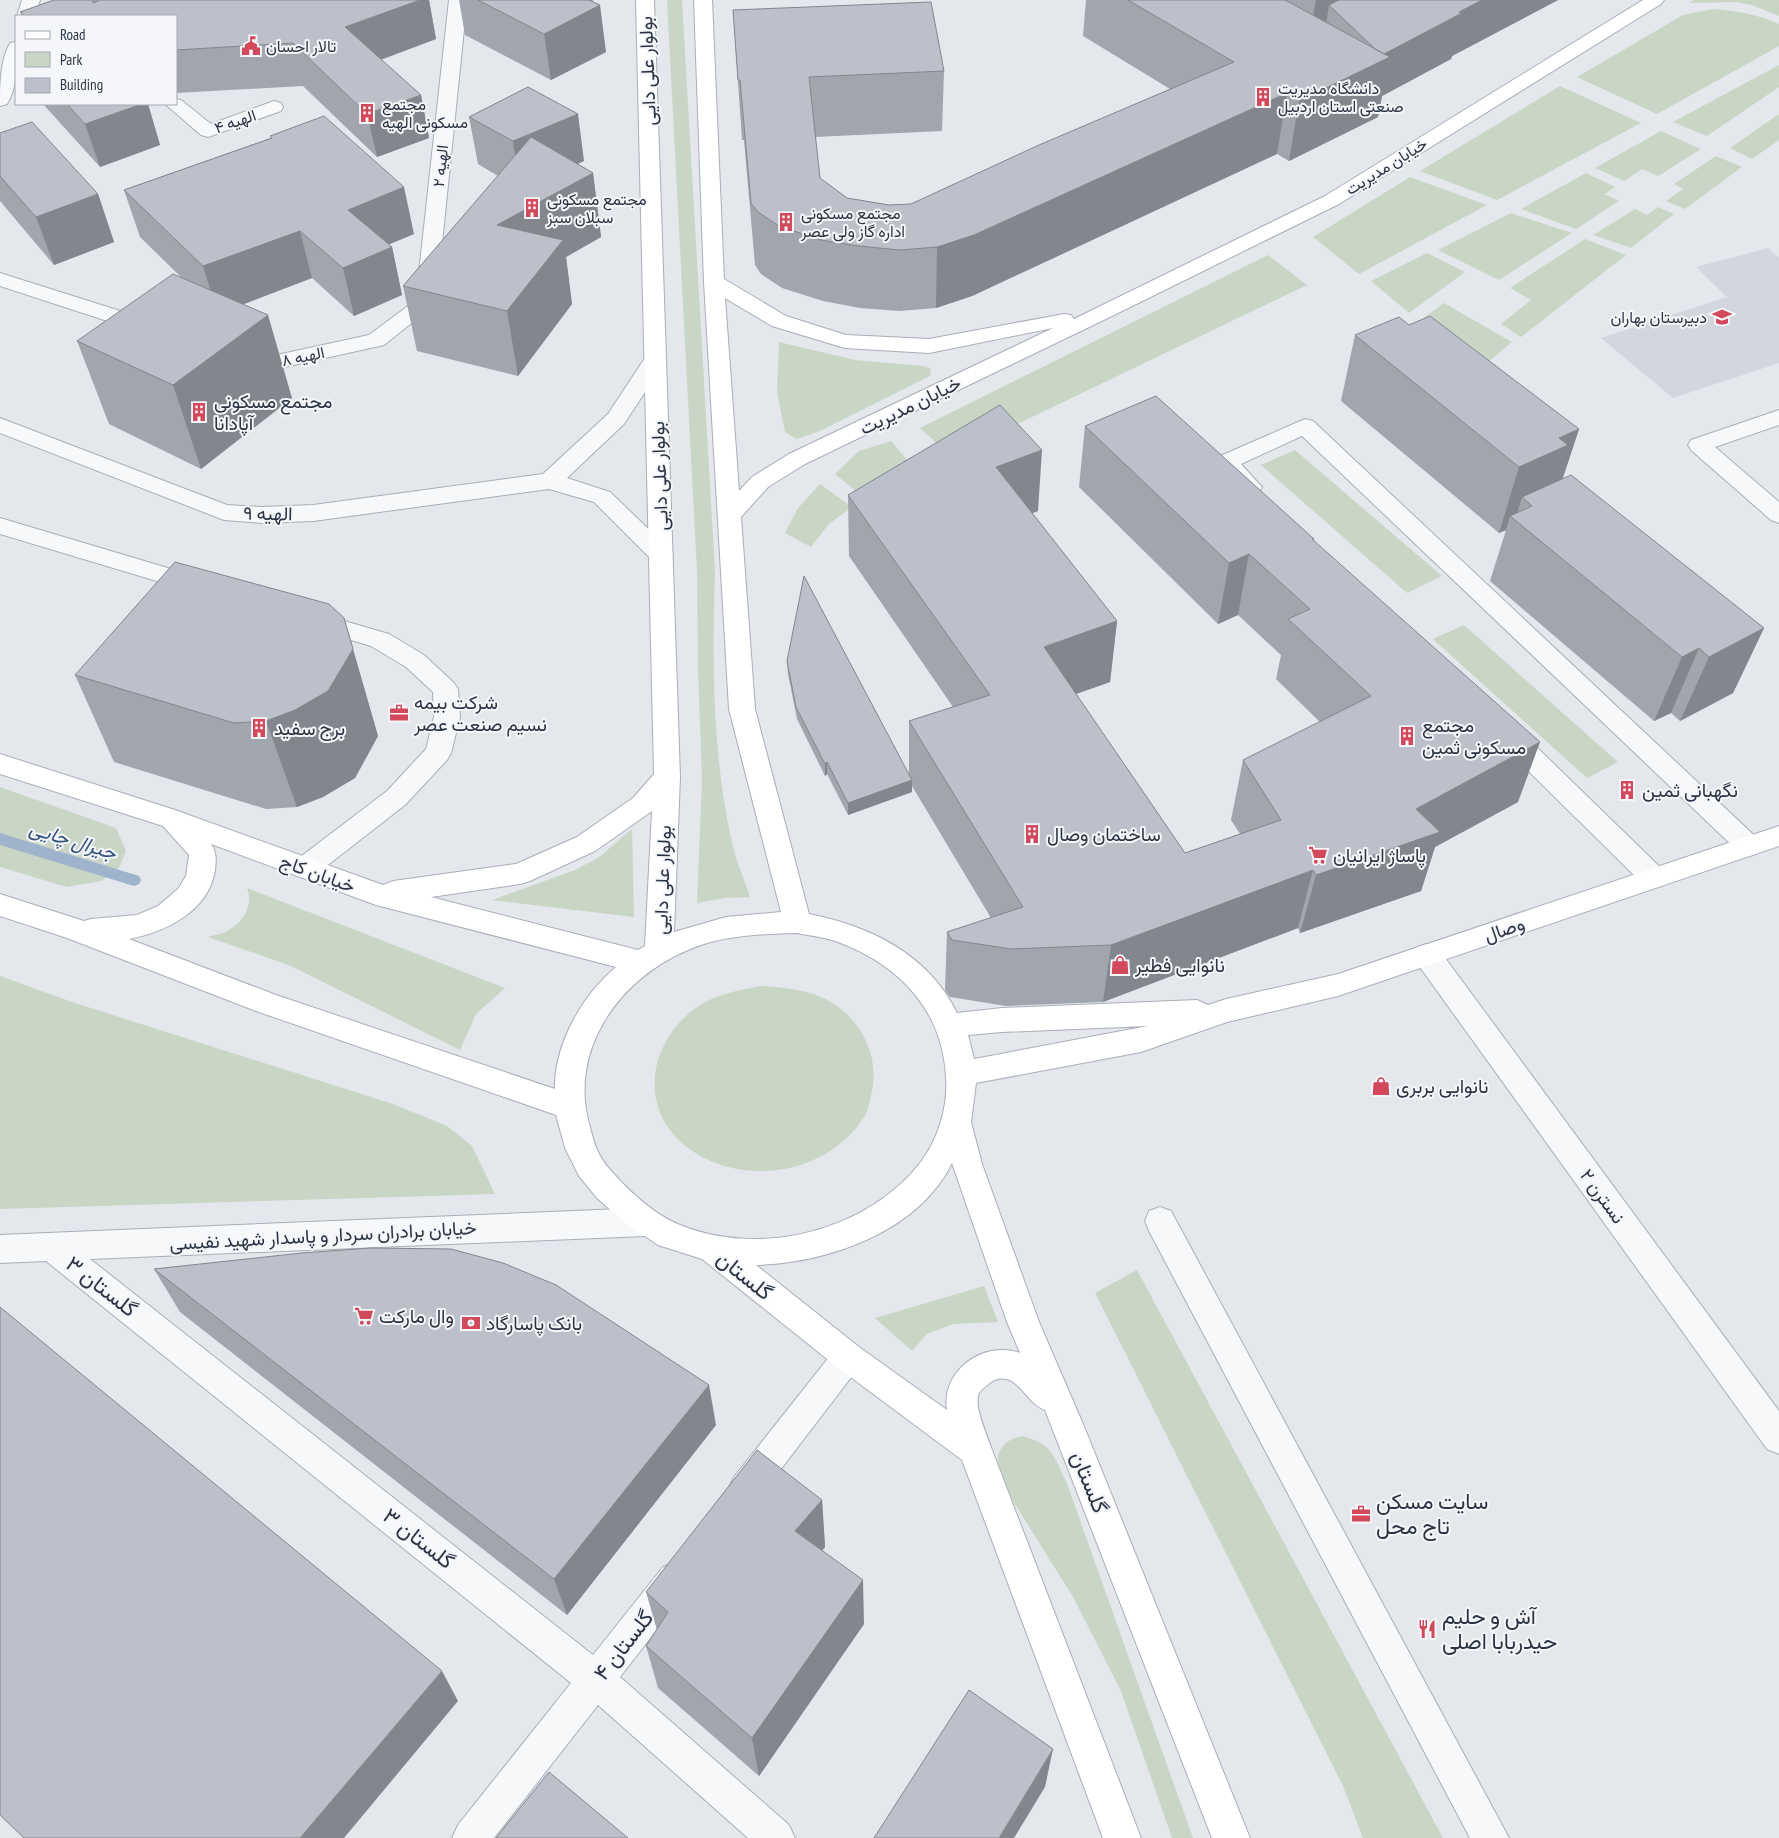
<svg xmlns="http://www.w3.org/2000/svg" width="1779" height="1838" font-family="'PT Sans Narrow',Vazirmatn,sans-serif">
	<rect width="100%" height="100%" fill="#e4e7ec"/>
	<!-- built -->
	<path fill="#d2d6de" d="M1768,248l11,10v105l-106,35 -72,-60 126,-41 -31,-30z"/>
	<!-- green -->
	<path fill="#c9d6c5" d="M667,0h15l33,571c-3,92 -3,185 18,276 4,17 12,34 17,50l-25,1 -28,5 5,-122 -4,-114 -1,-95z
		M1694,0h85v16l-27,-11 -16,-3 -47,1z
		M1713,9c24,2 44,5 66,15v22l-122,68 -80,-37 106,-62z
		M1779,65v22l-72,49 -34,-14z
		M1560,86l81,37 -144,77 -77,-29z
		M1779,114v26l-27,19 -22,-11z
		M1661,131l40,18 -43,27 -16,-7 -18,12 -29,-13z
		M1716,156l26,11 -57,42 -19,-8 17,-12 -9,-5z
		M1586,173l29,14 -10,7 14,7 -43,28 -55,-20z
		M1410,177l77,28 -128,69 -46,-37z
		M1658,207l16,7 -43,34 -38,-13 42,-26 12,6z
		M1511,213l61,20 -73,47 -61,-30z
		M1585,239l41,16 -105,82 -20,-13 30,-24 -21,-12z
		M1427,253l38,19 -56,41 -38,-32z
		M1268,255l39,30 -356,171 -31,-28z
		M1444,303l68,39 -32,27 -59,-49z
		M779,342l76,18 68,6 8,3 -1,7 -110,55 -23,8 -12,-7 -8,-40z
		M891,441l22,26 -51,29 -27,-22 24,-23z
		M1295,450l147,126 -35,17 -146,-128z
		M820,484l32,23 -23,17 -18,23 -26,-14 13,-25z
		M1464,625l154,137 -31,16 -154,-139z
		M0,787l116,41 10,23 -7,17 -18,13 -34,6 -67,-20z
		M632,829l2,88 -142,-17 83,-30 23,-12z
		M247,888l258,100 -29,26 -16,36 -169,-84 -83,-29c6,-2 14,-3 19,-6 16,-8 27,-26 20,-43z
		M0,976l75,27 318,101 54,22 25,20 23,48 -495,15z
		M761,986c24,2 48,3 70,16 33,20 51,60 39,97 -1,5 -2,13 -6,18 -37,58 -121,71 -176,31 -51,-38 -40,-106 9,-141 19,-13 42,-17 64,-21z
		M1137,1270l306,568h-80l-20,-52 -248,-493z
		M984,1286l14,36 -45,2 -26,10 -15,17 -37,-33z
		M1022,1436c31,8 31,19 44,45l127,357h-21l-51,-147 -48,-94 -70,-112c-9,-23 -9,-43 19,-49z"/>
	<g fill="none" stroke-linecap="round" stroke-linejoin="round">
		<!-- stream -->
		<path fill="#9fb4cc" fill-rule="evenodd" d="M0,833l139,43 2,4 -2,4 -5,2 -134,-41z"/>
		<!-- street casing -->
		<g stroke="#a9aeb7" stroke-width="2">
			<path id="street" d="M22,0h18l-5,16h-18z
				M449,0h18l-31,302 -3,4 -49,39 -122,27 -24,-7 -3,-5 3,-5 8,-2 17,5 106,-23 47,-35z
				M16,42c1,19 2,45 -9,62l-7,2c0,-21 0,-45 10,-63z
				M176,99l5,1 30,24 63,-23 7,2 2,4 -2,4 -73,26 -7,-2 -36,-31h11z
				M0,273l155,49 4,5 -4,5 -7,1 -7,-1 -141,-46z
				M655,353l8,2 3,5 -42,64 -57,54 43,14 59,57 4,6 -4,6 -8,2 -8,-2 -59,-59 -45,-13 -236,32 -51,2 -38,-3 -224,-87v-15l227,87 35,2 51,-2 230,-31 65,-60 39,-59z
				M1779,410v15l-64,22 64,55v21l-8,-3 -80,-70 -3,-5 3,-5z
				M1305,419l8,2 445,418 4,7 -4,7 -9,3 -9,-3 -438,-417 -61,28 21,23 -3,5 -8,3 -8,-3 -28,-30 3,-5z
				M0,518l208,62 4,6 -4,6 -8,2 -200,-60z
				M313,612l76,22 35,21 30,28 4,6 2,28 -9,36 -4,7 -42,45 -90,70 -10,3 -10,-3 -3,-7 3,-7 92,-70 39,-42 8,-32 -1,-25 -27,-25 -35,-21 -67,-20 -3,-6 3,-6z
				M1507,725l9,2 148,144 4,7 -4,7 -10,3 -10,-3 -146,-144 -4,-7 4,-7z
				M1427,944l10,3 342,464v43l-12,-5 -350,-486 -4,-8 4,-8z
				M1160,1207l11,4 338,627h-39l-321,-607 -4,-10 4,-10z
				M645,1208l11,4 4,10 -4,10 -11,4 -555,23 503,396 70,-88 12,-5 12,5 5,12 -5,12 -67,86 169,148 6,13h-47l-150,-133 -104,133h-42l6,-13 113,-142 -525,-422 -46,2v-28z
				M848,1342l11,5 5,10 -5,10 -101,132 -12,5 -12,-5 -5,-11 5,-11 103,-130z"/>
		</g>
		<!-- secondary casing -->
		<g stroke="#a9aeb7" stroke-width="2">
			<path id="secondary" d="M636,0h18l26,777 -6,155 52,-15 55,-5 -52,-203 -25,-427 -10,-282h18l12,279 62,37 60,19 83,4 135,-25 7,1 3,4 251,-123 318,-196h21l-3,4 -322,200 -227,112 -307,148 -37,23 -27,30 14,192 54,205c61,12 119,40 148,99l45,-5 195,-8 11,5 18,-6 112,-25 441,-148v20l-441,150 -111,26 -86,30 -165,31 -5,39 11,42 57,158 44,102 167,414h-38l-167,-428c-14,-5 -20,-20 -32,-28 -7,-5 -16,-4 -22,0 -4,3 -9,7 -12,11 -6,13 9,44 13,57l149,388h-38l-141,-378 -125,-93 -135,-108 -44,-14 -35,-24 -26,-23 -18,-22 -14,-28 -9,-33 -300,-104 -189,-73 -67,-22v-22l84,27 7,-2 46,-4 21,-9 20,-17 8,-13 3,-21 -26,-29 -163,-52v-20l175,56 208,75 10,-4 123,-17 61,-27 56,-39 21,-24zM725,298l47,28 73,22 84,5 124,-25 -264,126 -37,23 -13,14zM652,811l-7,135 -7,4 -207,-53 89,-13 10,-3 65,-30zM211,844l165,61 240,62c-34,28 -62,78 -61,122l-279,-94 -147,-56c37,-7 80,-28 86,-69 1,-10 2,-17 -4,-26zM797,933c14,3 28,4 41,9 62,23 105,69 108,136 2,29 -8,62 -26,85 -53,68 -160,95 -240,62 -25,-10 -49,-32 -67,-52 -14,-15 -18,-26 -23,-46 -23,-76 29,-148 98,-177 34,-15 72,-16 109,-17zM1148,1026l-174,33 -6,-24 34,-3zM952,1163l55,159 13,31c-36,-13 -79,17 -73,57l-88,-63 -103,-82c72,-2 162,-33 196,-102z"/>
		</g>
		<!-- street -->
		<use href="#street" fill="#f7f8fa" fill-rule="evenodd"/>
		<!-- secondary -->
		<use href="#secondary" fill="#fff" fill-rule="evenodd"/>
	</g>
	<!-- wall -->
	<path fill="#a1a5ae" d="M54,0h375l7,39 -55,21 40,35 8,43 -52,19 -74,-71 -127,7v-77h-154l-2,-4z
		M459,0h135l-2,1 14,51 -55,28 -86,-45z
		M1086,0h472l-106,56 -1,3 -69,37 -4,21 -89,44 -12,-7 -305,142 -36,12 -37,3 -39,-3 -37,-7 -41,-13 -21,-14 -6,-9 -11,-125h-2l-9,-130 211,61 -2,60 -127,6 5,41 27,20 42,7 22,-1 259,-115 -87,-53z
		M43,104h105l12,41 -60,22z
		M469,117l115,44 -6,3 15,9 8,64 -35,20 6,47 -54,72 -101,-25 -14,-65 95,-110 -20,-12z
		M0,133l98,61 16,48 -60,23 -54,-64z
		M270,136l144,98 -26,10 4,3 10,48 -48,21 -42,-38 -69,26 49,94 -91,71 -92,-45 -32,-83 105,-63 -42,-41 -16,-47 147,-52z
		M1409,325l170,104 -16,49 201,150 -31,65 -53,28 -9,-8 -17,8 -164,-140 16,-51 -7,3 -158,-132 14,-66z
		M1085,426l229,113v2l204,261 -83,45 -14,44 -121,42 -2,-5 -195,74 -97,4 -56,-9 -5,-7 2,-58 44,-14 -79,-132v6l-64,23 -21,-41 -2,2 -28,-57 -9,-45 -1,-13 122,112v-52l44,-14 -104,-151 -1,-61 190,16 -6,2 85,108 -7,61 -34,12 109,159 55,-19 -9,-14 12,-60 77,-38 -44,-43 5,-24 -43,-40 -20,9 -139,-137z
		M344,618l34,118 -23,42 -32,19 -26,10 -31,2 -152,-47 -39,-87z
		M154,1269l562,156 -149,190 -387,-303z
		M822,1500l3,47 -3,4 42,73 -105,152 -101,-88 -12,-42 11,-16 -11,-38z"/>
	<!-- shaded-wall -->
	<path fill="#83868d" d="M420,0h9l7,39 -81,30 -10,-42z
		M1316,0h41l-28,5 -4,26 -16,8z
		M1482,0h76l-106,56 -1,3 -69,37 -4,21 -89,44 10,-60 160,-89z
		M600,5l6,47 -55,28 -7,-46z
		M1287,93l-10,61 -305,142 -36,12 1,-61z
		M421,95l8,43 -52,19 -10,-43z
		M142,104h6l12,41 -60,22 -15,-43z
		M578,114l6,47 -64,27 -7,-47z
		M593,173l8,64 -35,20 6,47 -54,72 -11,-65 -10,-86z
		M404,187l10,47 -55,23 -11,-47z
		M98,194l16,48 -60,23 -18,-48z
		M300,231l12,47 -94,36 -15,-48z
		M392,247l10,48 -48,21 -11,-48z
		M268,315l24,83 -91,71 -28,-84z
		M1579,429l-22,66 -25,11 -10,-9 -7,23 -5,-4 -4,14 -7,3 20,-66 40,-29z
		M1042,450l-4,61 -46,17 4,-61z
		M1249,554l-11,61 -20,9 11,-61z
		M344,618l34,118 -23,42 -32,19 -26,10 -31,-86z
		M1117,621l-7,61 -71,25 5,-60z
		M1764,628l-31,65 -53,28 29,-64z
		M1699,648l-28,65 -17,8 28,-64z
		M1540,742l-22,60 -83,45 -14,44 -121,42 16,-58 100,-66z
		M827,762v12l-2,2v-12z
		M912,780v12l-64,23v-12z
		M1313,870l-15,58 -195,74 8,-57z
		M709,1385l7,40 -149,190 -13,-36z
		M822,1500l3,47 -25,30 -5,-46z
		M863,1580l1,44 -105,152 -7,-38z
		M442,1671l16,30 -114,137h-44z
		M1053,1749l-8,38 -31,51h-15z"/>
	<!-- building -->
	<path fill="#bbc0ca" stroke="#83868d" d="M54,0h39v3l7,-3h320l-75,27 76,68 -54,19 -74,-71 -117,7v-34h-151l-5,-4z
		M478,0h111l11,5 -56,29z
		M1128,0h157l105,57 -91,44 -12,-8 -313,142 -37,12 -37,3 -41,-4 -38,-6 -42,-14 -21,-14 -7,-9 -11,-123h-2l-5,-70 198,-8 13,69 -135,6 11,101 27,20 42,7 22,-1 128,-59 195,-83z
		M1339,0h143l-23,12 3,1 -78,41 -9,-5 -46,-44z
		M528,87l50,27 -65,27 -44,-24z
		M67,104h75l-57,20z
		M324,116l80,71 -56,23 44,37 -49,21 -43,-37 -97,35 -79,-76 148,-52 -2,-2z
		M32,122l66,72 -62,23 -36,-41v-43z
		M531,137l62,36 -96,52 66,15 -56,71 -104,-25z
		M173,274l95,41 -95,70 -96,-44z
		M1430,316l149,113 -20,9 9,7 -49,22 -164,-132 44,-18 10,8z
		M1156,396l158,143h-2l228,203 -124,67 24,23 -124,43 -3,-5 -202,75 -100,4 -59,-9 -5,-8 76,-25 -114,-186 81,-26 -142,-200 152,-90 42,45 -46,17 121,154 -73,26 141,206 96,-33 -38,-60 128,-64 -83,-77 22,-10 -61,-55 -20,9 -144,-137z
		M1571,475l193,153 -55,29 -10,-9 -17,9 -172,-141 22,-10 -10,-9z
		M175,562l154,42 15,14 9,31 -25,42 -33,19 -29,11 -32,2 -159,-48z
		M804,576l108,204 -64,23 -21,-41 -2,2 -29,-57 -9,-46z
		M371,1248l80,1 52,14 53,22 153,100 -155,194 -400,-310 148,-16z
		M0,1307l442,364 -142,167h-276l-24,-23z
		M757,1450l65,50 -27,31 68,49 -111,158 -106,-92 22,-34 -22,-20z
		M969,1690l84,59 -54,89h-125z
		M549,1772l79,66h-132z"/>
	<!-- icons -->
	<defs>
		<g id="civic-bare" transform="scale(1.5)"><path d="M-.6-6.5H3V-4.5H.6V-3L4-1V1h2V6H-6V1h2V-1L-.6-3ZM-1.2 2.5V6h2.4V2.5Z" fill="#d1495b" stroke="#f4f6f9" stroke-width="2.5" paint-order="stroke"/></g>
		<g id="building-bare" transform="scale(1.5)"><path d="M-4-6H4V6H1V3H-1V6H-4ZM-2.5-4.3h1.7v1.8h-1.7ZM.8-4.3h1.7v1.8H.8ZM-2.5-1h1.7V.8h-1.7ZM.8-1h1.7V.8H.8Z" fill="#d1495b" stroke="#f4f6f9" stroke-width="2.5" paint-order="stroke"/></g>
		<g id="school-bare" transform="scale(1.5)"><path d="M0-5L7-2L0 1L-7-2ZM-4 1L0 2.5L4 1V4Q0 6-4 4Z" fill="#d1495b" stroke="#f4f6f9" stroke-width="2.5" paint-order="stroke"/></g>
		<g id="office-bare" transform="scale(1.5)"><path d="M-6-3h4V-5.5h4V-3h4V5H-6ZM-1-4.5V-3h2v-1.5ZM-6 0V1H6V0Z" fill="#d1495b" stroke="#f4f6f9" stroke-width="2.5" paint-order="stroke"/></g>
		<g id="supermarket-bare" transform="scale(1.5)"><path d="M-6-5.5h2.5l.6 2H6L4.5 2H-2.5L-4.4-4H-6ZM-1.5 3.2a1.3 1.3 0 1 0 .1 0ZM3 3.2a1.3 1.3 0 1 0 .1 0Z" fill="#d1495b" stroke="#f4f6f9" stroke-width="2.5" paint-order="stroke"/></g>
		<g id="shop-bare" transform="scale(1.5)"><path d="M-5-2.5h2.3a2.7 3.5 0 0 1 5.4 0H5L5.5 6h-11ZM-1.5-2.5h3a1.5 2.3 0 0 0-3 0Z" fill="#d1495b" stroke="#f4f6f9" stroke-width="2.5" paint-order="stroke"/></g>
		<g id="bank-bare" transform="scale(1.5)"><path d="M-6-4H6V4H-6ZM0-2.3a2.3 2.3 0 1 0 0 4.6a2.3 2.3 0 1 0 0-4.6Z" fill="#d1495b" stroke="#f4f6f9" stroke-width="2.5" paint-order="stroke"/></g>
		<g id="restaurant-bare" transform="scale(1.5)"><path d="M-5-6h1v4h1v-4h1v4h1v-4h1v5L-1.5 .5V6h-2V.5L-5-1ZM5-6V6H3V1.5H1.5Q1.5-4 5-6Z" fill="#d1495b" stroke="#f4f6f9" stroke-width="2.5" paint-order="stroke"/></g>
	</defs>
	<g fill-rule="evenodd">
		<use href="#civic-bare" x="251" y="46"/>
		<use href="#building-bare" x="1263" y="97"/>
		<use href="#building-bare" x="367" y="113"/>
		<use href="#building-bare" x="532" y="208"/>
		<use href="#building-bare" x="786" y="222"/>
		<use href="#school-bare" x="1722" y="317"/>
		<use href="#building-bare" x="199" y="412"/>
		<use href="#office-bare" x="399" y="713"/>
		<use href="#building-bare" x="259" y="728"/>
		<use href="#building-bare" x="1407" y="736"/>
		<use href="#building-bare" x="1627" y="790"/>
		<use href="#building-bare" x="1032" y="834"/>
		<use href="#supermarket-bare" x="1318" y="855"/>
		<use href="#shop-bare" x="1120" y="965"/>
		<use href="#shop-bare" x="1381" y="1086"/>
		<use href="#supermarket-bare" x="364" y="1316"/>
		<use href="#bank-bare" x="471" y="1323"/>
		<use href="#office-bare" x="1361" y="1514"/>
		<use href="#restaurant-bare" x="1427" y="1629"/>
	</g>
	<g text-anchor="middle" stroke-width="4" stroke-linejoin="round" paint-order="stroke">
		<!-- far-poi labels -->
		<g font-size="16" fill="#2b3445" stroke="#f4f6f9" text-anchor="start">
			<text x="266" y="52">تالار احسان</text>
			<text x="1278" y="94">دانشگاه مدیریت<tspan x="1278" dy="18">صنعتی استان اردبیل</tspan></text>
			<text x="382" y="110">مجتمع<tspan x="382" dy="18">مسکونی الهیه</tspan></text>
			<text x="547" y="205">مجتمع مسکونی<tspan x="547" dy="18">سبلان سبز</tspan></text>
			<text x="801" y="219">مجتمع مسکونی<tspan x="801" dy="18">اداره گاز ولی عصر</tspan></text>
			<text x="1707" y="323" text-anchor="end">دبیرستان بهاران</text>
		</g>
		<!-- far-street labels -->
		<g font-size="16" fill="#2b3445" stroke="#f4f6f9">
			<text transform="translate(235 121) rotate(-19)" y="6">الهیه ۴</text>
			<text transform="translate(440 166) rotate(-84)" y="6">الهیه ۲</text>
			<text transform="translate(1386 166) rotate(-32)" y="6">خیابان مدیریت</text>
			<text transform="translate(303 356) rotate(-12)" y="6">الهیه ۸</text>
		</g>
		<!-- street labels -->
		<g font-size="19" fill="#2b3445" stroke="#f4f6f9">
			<text transform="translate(647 71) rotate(-92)" y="7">بولوار علی دایی</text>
			<text transform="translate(910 405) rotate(-26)" y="7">خیابان مدیریت</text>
			<text transform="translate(659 476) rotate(-92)" y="7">بولوار علی دایی</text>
			<text transform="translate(268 513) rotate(1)" y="7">الهیه ۹</text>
			<text transform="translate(318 873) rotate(20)" y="7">خیابان کاج</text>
			<text transform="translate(662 880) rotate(-88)" y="7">بولوار علی دایی</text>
			<text transform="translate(1504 929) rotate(-19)" y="7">وصال</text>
			<text transform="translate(1603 1196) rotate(54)" y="7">نسترن ۲</text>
			<text transform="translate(323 1235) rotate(-3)" y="7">خیابان برادران سردار و پاسدار شهید نفیسی</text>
		</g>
		<!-- poi labels -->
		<g font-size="19" fill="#2b3445" stroke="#f4f6f9" text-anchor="start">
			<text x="214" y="408">مجتمع مسکونی<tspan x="214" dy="22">آپادانا</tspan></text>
			<text x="414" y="709">شرکت بیمه<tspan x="414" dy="22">نسیم صنعت عصر</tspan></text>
			<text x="1422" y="732">مجتمع<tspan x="1422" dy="22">مسکونی ثمین</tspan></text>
			<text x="274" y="735">برج سفید</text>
			<text x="1642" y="797">نگهبانی ثمین</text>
			<text x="1047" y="841">ساختمان وصال</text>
			<text x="1333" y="862">پاساژ ایرانیان</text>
			<text x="1135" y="972">نانوایی فطیر</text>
			<text x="1396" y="1093">نانوایی بربری</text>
			<text x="379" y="1323">وال مارکت</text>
			<text x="486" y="1330">بانک پاسارگاد</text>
		</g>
		<!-- water labels -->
		<g font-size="20" font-style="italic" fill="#34527a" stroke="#f4f6f9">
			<text transform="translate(73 840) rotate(17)" y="7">جیرال چایی</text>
		</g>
		<!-- near-street labels -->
		<g font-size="22" fill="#2b3445" stroke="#f4f6f9">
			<text transform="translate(745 1275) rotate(39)" y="8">گلستان</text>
			<text transform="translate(102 1286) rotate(38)" y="8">گلستان ۳</text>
			<text transform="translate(1090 1482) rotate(68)" y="8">گلستان</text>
			<text transform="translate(419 1538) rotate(38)" y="8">گلستان ۳</text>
			<text transform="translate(623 1645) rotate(-52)" y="8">گلستان ۴</text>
		</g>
		<!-- near-poi labels -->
		<g font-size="22" fill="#2b3445" stroke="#f4f6f9" text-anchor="start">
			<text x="1376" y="1509">سایت مسکن<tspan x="1376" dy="25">تاج محل</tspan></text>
			<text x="1442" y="1624">آش و حلیم<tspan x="1442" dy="25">حیدربابا اصلی</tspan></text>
		</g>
	</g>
	<!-- legend -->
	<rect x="15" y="15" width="162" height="90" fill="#f4f6f9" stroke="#a4a8b1"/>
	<rect x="25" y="31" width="25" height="8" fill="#ffffff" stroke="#a4a8b1"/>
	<text x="60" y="40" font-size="15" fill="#2b3445">Road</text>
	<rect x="25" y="52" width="25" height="15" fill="#c9d6c5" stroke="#a4a8b1"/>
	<text x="60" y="65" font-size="15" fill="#2b3445">Park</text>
	<rect x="25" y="78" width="25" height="15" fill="#bbc0ca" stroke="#a4a8b1"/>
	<text x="60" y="90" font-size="15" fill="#2b3445">Building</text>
</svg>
